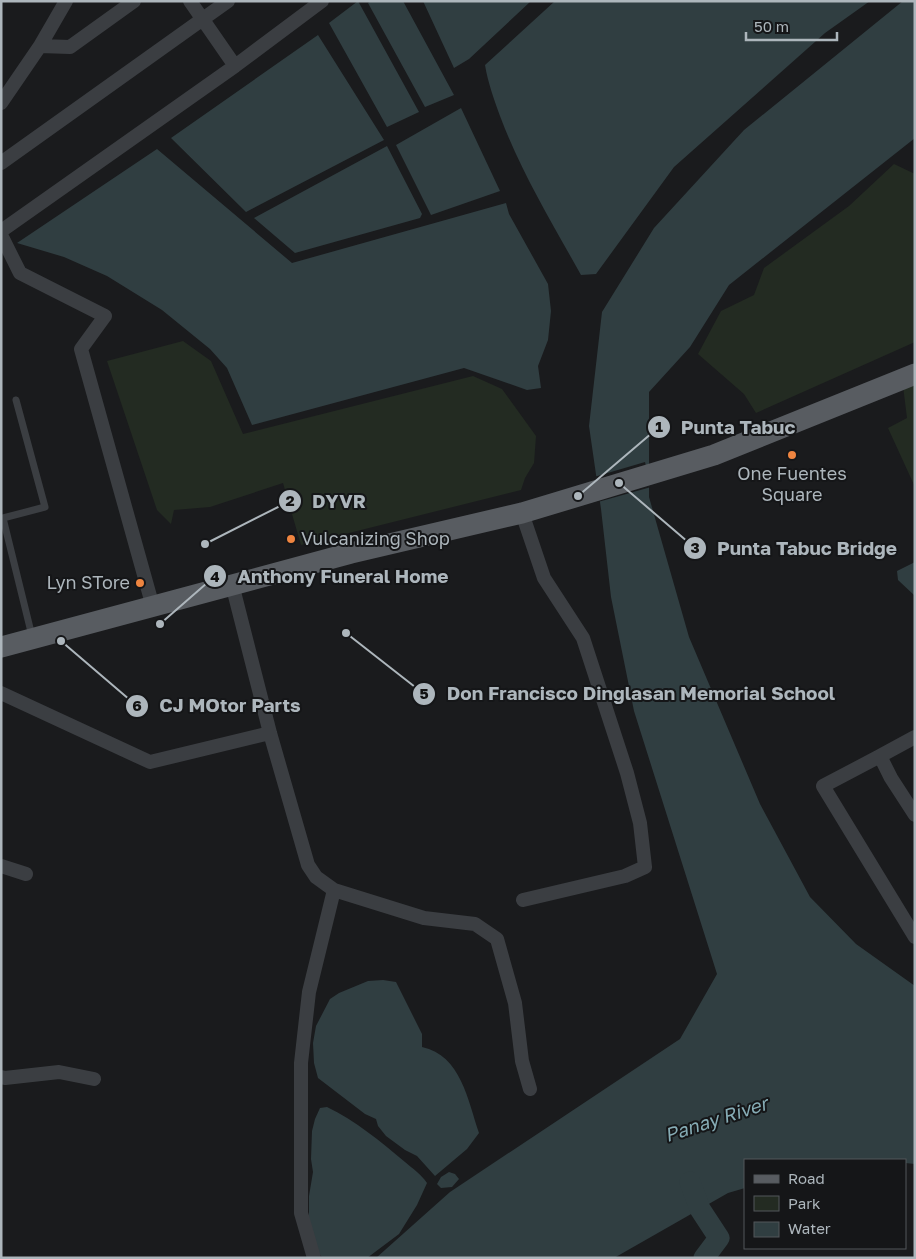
<svg xmlns="http://www.w3.org/2000/svg" width="916" height="1259" font-family="'Golos Text',sans-serif">
	<rect width="100%" height="100%" fill="#1a1b1d"/>
	<!-- green -->
	<path fill="#232b22" d="M894,164l21,10v168l-159,71 -12,-19 -46,-40 23,-43 33,-16 10,-27 85,-62z
		M183,341l28,20 32,73 230,-58 29,13 34,47 -2,27 -9,15 -4,12 -220,55 -18,-62 -73,24 -36,3 -3,14 -14,-14 -50,-149z
		M915,380v107l-27,-59 19,-10 -4,-32z"/>
	<!-- water -->
	<path fill="#303e41" d="M358,1l61,111 -32,15 -58,-104z
		M371,1h32l51,94 -29,12 -57,-104z
		M423,1h108l-62,58 -15,9z
		M555,1h315l-45,32 -151,134 -78,107 -15,1c-29,-52 -60,-103 -81,-159 -6,-17 -12,-33 -15,-51z
		M903,1h12v137l-186,147 -39,62 -41,45v105l40,140 71,167 50,93 46,47 59,42v178l-10,-1v-3h-160v28l-17,5 -114,65h-238l74,-66 230,-153 37,-65 -83,-263 -23,-114 -10,-88 -12,-83 13,-114 52,-84 90,-98z
		M318,35l66,105 -138,72 -75,-74z
		M461,108l39,83 -69,24 -35,-70z
		M387,146l35,68 -2,4 -125,35 -41,-35z
		M157,149l135,114 214,-60 3,11 39,70 3,27 -3,29 -10,26 3,22 -14,2 -63,-22 -212,57 -25,-57 -17,-19 -48,-39 -55,-34 -43,-19 -47,-14z
		M915,562v34l-17,-16 -1,-9z
		M383,980l13,2 26,52v13c39,8 46,54 57,86l-12,16 -32,27 -18,-20 -12,-6 -19,-14 -8,-10 -2,-7 -11,-5 -47,-36 -4,-15 -1,-20 3,-17 14,-27 9,-6 29,-12z
		M327,1107c29,14 53,34 78,55 8,7 16,12 22,21l-10,22 -18,29 -32,24h-45l-10,-17 -3,-14v-31l4,-24 -2,-13 1,-28 3,-12 5,-11z
		M449,1172l6,2 4,5 -7,8 -11,1 -4,-4 4,-7z"/>
	<!-- pier -->
	<path fill="#1a1b1d" d="M645,462l6,25 -53,15 -4,-25z"/>
	<g fill="none" stroke-linecap="round" stroke-linejoin="round">
		<!-- river -->
		<path stroke="#303e41" stroke-width="21" d="M690,1182l10,27 19,29 -15,20"/>
		<!-- lane -->
		<path stroke="#3b3e42" stroke-width="7" d="M16,400l29,107 -42,11 29,118"/>
		<!-- street -->
		<path stroke="#3b3e42" stroke-width="14" d="M190,1l45,65
			M40,46l30,1 64,-46
			M1,103l39,-57 26,-45
			M1,163l227,-162
			M1,231l234,-165 87,-65
			M1,235l19,38 85,43 -24,33 72,258
			M522,513l22,65 39,60 44,135 13,50 5,44 -20,9 -102,24
			M232,584l38,149 38,132 8,12 18,13 90,28 51,6 22,15 18,64 7,58 8,28
			M1,693l149,69 120,-29
			M915,737l-35,19 11,22 24,37
			M880,756l-57,30 92,151
			M1,866l25,8
			M1,1077l4,1 54,-6 35,7
			M314,1258l-13,-45v-150l8,-71 25,-102"/>
		<!-- primary -->
		<path stroke="#585c61" stroke-width="21" d="M1,647l350,-94 171,-40 192,-58 201,-81"/>
	</g>
	<!-- markers -->
	<g fill="#ef8540" stroke="#151618" stroke-width="2">
		<circle cx="792" cy="455" r="5"/>
		<circle cx="291" cy="539" r="5"/>
		<circle cx="140" cy="583" r="5"/>
	</g>
	<g text-anchor="middle" stroke-width="4" stroke-linejoin="round" paint-order="stroke">
		<!-- poi labels -->
		<g font-size="18" fill="#adb6bc" stroke="#151618">
			<text x="792" y="480">One Fuentes<tspan x="792" dy="21">Square</tspan></text>
			<text x="301" y="545" text-anchor="start">Vulcanizing Shop</text>
			<text x="130" y="589" text-anchor="end">Lyn STore</text>
		</g>
		<!-- water labels -->
		<g font-size="19" font-style="italic" fill="#86acb5" stroke="#151618">
			<text transform="translate(716 1119) rotate(-18)" y="7">Panay River</text>
		</g>
	</g>
	<!-- callouts -->
	<path fill="none" stroke="#adb6bc" stroke-width="2" d="M578 496L659 427M205 544L290 501M619 483L695 548M160 624L215 576M346 633L424 694M61 641L137 706"/>
	<g fill="#adb6bc" stroke="#151618" stroke-width="2">
		<circle cx="578" cy="496" r="5"/>
		<circle cx="205" cy="544" r="5"/>
		<circle cx="619" cy="483" r="5"/>
		<circle cx="160" cy="624" r="5"/>
		<circle cx="346" cy="633" r="5"/>
		<circle cx="61" cy="641" r="5"/>
		<circle cx="659" cy="427" r="12"/>
		<circle cx="290" cy="501" r="12"/>
		<circle cx="695" cy="548" r="12"/>
		<circle cx="215" cy="576" r="12"/>
		<circle cx="424" cy="694" r="12"/>
		<circle cx="137" cy="706" r="12"/>
	</g>
	<g font-size="15" text-anchor="middle" font-weight="bold" fill="#111">
		<text x="659" y="432">1</text>
		<text x="290" y="506">2</text>
		<text x="695" y="553">3</text>
		<text x="215" y="582">4</text>
		<text x="424" y="699">5</text>
		<text x="137" y="711">6</text>
	</g>
	<g font-size="19" text-anchor="middle" font-weight="bold" fill="#adb6bc" stroke="#151618" stroke-width="4" stroke-linejoin="round" paint-order="stroke">
		<text x="738" y="434">Punta Tabuc</text>
		<text x="339" y="508">DYVR</text>
		<text x="807" y="555">Punta Tabuc Bridge</text>
		<text x="343" y="583">Anthony Funeral Home</text>
		<text x="641" y="700">Don Francisco Dinglasan Memorial School</text>
		<text x="230" y="712">CJ MOtor Parts</text>
	</g>
	<!-- border -->
	<rect width="916" height="1259" fill="none" stroke="#adb6bc" stroke-width="5"/>
	<!-- legend -->
	<rect x="744" y="1159" width="162" height="90" fill="#151618" stroke="#52565a"/>
	<rect x="754" y="1175" width="25" height="8" fill="#585c61" stroke="#52565a"/>
	<text x="788" y="1184" font-size="15" fill="#adb6bc">Road</text>
	<rect x="754" y="1196" width="25" height="15" fill="#232b22" stroke="#52565a"/>
	<text x="788" y="1209" font-size="15" fill="#adb6bc">Park</text>
	<rect x="754" y="1222" width="25" height="15" fill="#303e41" stroke="#52565a"/>
	<text x="788" y="1234" font-size="15" fill="#adb6bc">Water</text>
	<!-- scale -->
	<path d="M746 32v8h91v-8" fill="none" stroke="#adb6bc" stroke-width="2.5"/>
	<text x="754" y="32" font-size="15" fill="#adb6bc" stroke="#151618" stroke-width="4" paint-order="stroke">50 m</text>
</svg>
